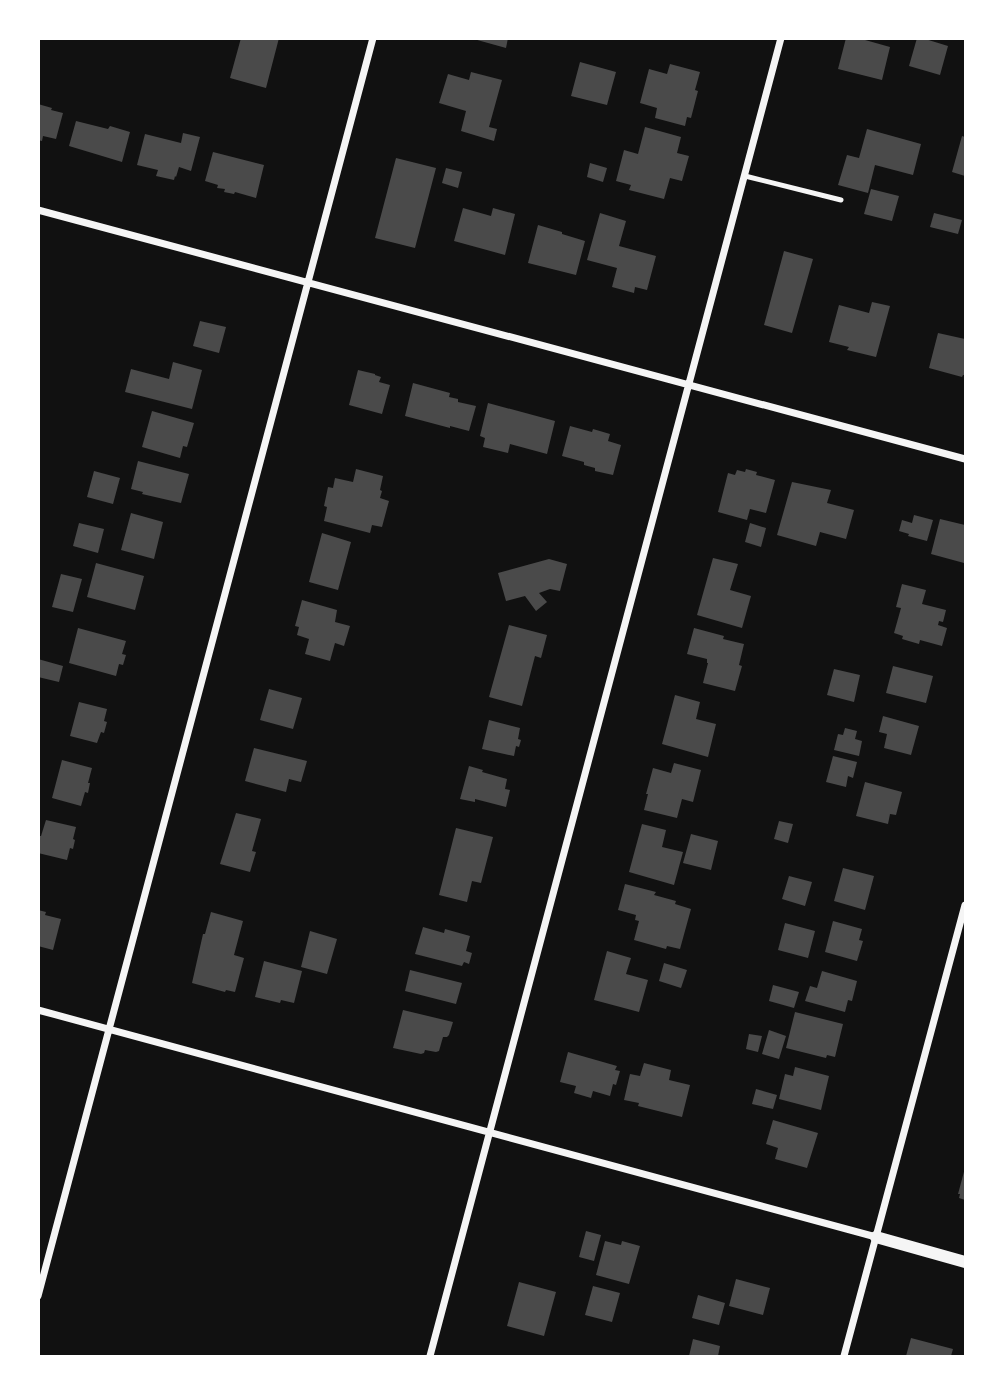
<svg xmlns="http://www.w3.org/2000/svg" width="1004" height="1395" font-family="'Alegreya Sans',sans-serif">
	<rect width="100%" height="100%" fill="#111"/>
	<!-- building -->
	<path fill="#4a4a4a" d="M241,38h38l-13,50 -36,-10z
		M470,38h38l-2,10z
		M846,38h12l32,9 -8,33 -44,-11z
		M917,38h5l26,8 -8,29 -31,-9z
		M580,62l36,10 -9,33 -36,-9z
		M670,64l30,8 -5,18 3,1 -7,27 -4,-1 -2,9 -30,-8 2,-10 -17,-5 9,-34 18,5z
		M471,72l31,8 -13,47 8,2 -3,12 -33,-10 5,-20 -27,-8 9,-29 21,6z
		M38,104l14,4 -1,2 12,3 -7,26 -13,-3 -1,5 -4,-1z
		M76,121l32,8 2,-3 20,6 -8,30 -53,-16z
		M645,127l36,10 -4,16 12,3 -7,25 -12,-3 -6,21 -35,-9 2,-5 -15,-4 8,-31 14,4z
		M867,129l54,15 -8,31 -38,-10 -7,28 -30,-8 9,-30 12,3z
		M183,133l17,4 -9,34 -12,-4 -3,10 -1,-1 -1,4 -18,-4 2,-6 -21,-5 8,-31 36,9z
		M962,136l3,1v39l-13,-4z
		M213,152l51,13 -8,33 -21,-6 -1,2 -10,-2 1,-3 -8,-1 1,-3 -13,-4z
		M396,158l40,10 -21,80 -40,-10z
		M590,163l17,5 -4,14 -16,-5z
		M446,168l16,4 -4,16 -16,-5z
		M871,189l28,7 -7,25 -28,-7z
		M463,208l28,8 2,-8 22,6 -10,41 -51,-14z
		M600,213l26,8 -7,25 37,10 -9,34 -12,-3 -1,6 -22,-6 5,-19 -30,-8z
		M934,213l28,7 -4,14 -28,-7z
		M538,225l24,7v2l23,7 -9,34 -48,-12z
		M784,251l29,8 -21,74 -28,-8z
		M872,302l18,4 -14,51 -29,-7 2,-3 -20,-5 10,-37 30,8z
		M200,321l26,6 -7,26 -26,-7z
		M938,333l27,6v36h-2l-1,2 -33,-9z
		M173,362l29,8 -10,39 -67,-17 6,-23 38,10z
		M358,370l17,4v1l6,2 -2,5 11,3 -8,29 -33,-9z
		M413,383l37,10 -1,4 9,2v3l18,4 -7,25 -19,-5v2l-45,-12z
		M488,403l67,18 -8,33 -37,-10 -2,9 -25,-6 2,-9 -5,-2z
		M152,411l42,12 -7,24 -4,-1 -3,12 -38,-11z
		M570,426l22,6 1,-3 17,5 -2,7 13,4 -8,30 -18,-4v-3l-11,-3v-3l-22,-6z
		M138,461l51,13 -8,29 -39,-9 1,-2 -12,-3z
		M356,469l27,7 -3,14 2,1 -2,7 9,3 -7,26 -10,-2 -2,8 -46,-12 3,-14 -3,-1 4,-19 5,1 2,-10 18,4z
		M746,469l11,3 -1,3 19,5 -9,33 -16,-4 -3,11 -29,-8 10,-39 7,2 2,-5 8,2z
		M94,471l26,7 -7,26 -26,-7z
		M792,482l39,8 -4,13 27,7 -8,29 -26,-7 -4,14 -39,-11z
		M131,513l32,9 -9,37 -33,-9z
		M914,515l19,5 -6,21 -19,-5 1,-2 -10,-3 3,-11 10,3z
		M940,519l25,6v32l-1,6 -33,-9z
		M79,523l25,6 -6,24 -25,-7z
		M750,523l16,5 -5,19 -16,-5z
		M322,533l29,9 -13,48 -29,-8z
		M713,558l25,6 -8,26 21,6 -9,32 -45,-13z
		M549,559l18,5 -7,27 -10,-2 -11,4 8,9 -11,9 -11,-15 -19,5 -8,-28z
		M96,563l48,13 -9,34 -48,-13z
		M61,574l21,5 -9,33 -21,-5z
		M902,584l24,6 -4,14 24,6 -3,12 -4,-1 -1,4 9,3 -5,18 -22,-6 -1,4 -17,-5 1,-3 -9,-3 7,-25 -5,-1z
		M302,600l35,10 -2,12 15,4 -6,20 -9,-3 -5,18 -25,-7 4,-15 -12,-4 2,-8 -4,-1z
		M509,625l38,10 -6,23 -6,-2 -13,50 -33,-9z
		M78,628l48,13 -4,13 4,1 -3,10 -4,-1 -3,12 -47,-13z
		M694,628l30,8 -1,3 21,5 -5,21 3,1 -7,25 -32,-8 5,-20h-1v-4l-20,-5z
		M38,659l25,7 -4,16 -21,-5z
		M893,666l40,10 -7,27 -40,-10z
		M834,669l26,6 -6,27 -27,-7z
		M269,689l33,9 -9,31 -33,-9z
		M675,695l25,7 -4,17 20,5 -8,33 -46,-13z
		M79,702l28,7 -3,12 3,1 -3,11 -3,-1 -4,11 -27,-7z
		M883,716l36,10 -8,29 -27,-7 3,-14 -8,-2z
		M489,720l31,8 -2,11 3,1 -2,7 -3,-1 -2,10 -32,-7z
		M845,728l12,3 -2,8 7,2 -3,15 -25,-6 4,-16 5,1z
		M254,748l53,13 -6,21 -12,-3 -3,13 -41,-11z
		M833,756l24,6 -4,16 -5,-2 -2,11 -20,-5z
		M62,760l30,8 -4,15h2l-2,10 -3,-1 -4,14 -29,-8z
		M674,763l27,7 -8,32 -11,-3 -5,19 -33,-8 4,-16h-2l7,-26 18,5z
		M469,766l14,4 -1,2 25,7 -2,10 5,1 -4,17 -31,-8v3l-15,-3z
		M865,782l37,10 -6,23 -6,-1 -2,10 -32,-8z
		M236,813l25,6 -9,32 4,1 -6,20 -30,-8z
		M46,820l30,7 -3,12 2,1 -2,9 -3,-1 -3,12 -29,-7v-17h3z
		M779,821l14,3 -5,19 -14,-4z
		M642,824l24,6 -4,17 21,5 -9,33 -45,-13z
		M456,828l37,9 -12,46 -9,-2 -5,21 -28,-7z
		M691,834l27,7 -7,29 -28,-7z
		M843,868l31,8 -9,34 -31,-9z
		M789,876l23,6 -7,24 -23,-7z
		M625,884l31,8 -2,3 22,6 -1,3 16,5 -11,40 -13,-3 -1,3 -32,-9 5,-19 -4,-1 1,-5 -18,-5z
		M38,910l8,2 -1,3 16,4 -8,31 -15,-4z
		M211,912l32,9 -9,34 10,3 -9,34 -9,-2 -1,2 -33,-9 11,-49h2z
		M833,921l29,8 -3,11 4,1 -6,20 -32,-9z
		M785,923l30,8 -7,27 -30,-8z
		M423,927l21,6 1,-4 25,7 -4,15 6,2 -3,11 -5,-2 -2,4 -47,-12z
		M310,931l27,8 -10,35 -26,-7z
		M607,951l24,7 -5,16 22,6 -9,32 -45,-12z
		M264,961l38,10 -8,32 -13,-3 -1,3 -25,-6z
		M664,963l23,7 -6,18 -22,-7z
		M410,970l52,13 -6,21 -51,-13z
		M822,971l35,10 -5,20 -4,-1 -3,12 -40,-11 5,-15 7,2z
		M773,985l26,7 -5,16 -25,-7z
		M403,1010l50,12 -4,13 -2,2h-4l-4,14 -3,1 -11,-2 -1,3 -3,1 -28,-6z
		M795,1012l48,12 -8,33 -8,-2 -1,3 -40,-10z
		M769,1030l17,6 -7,23 -17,-5z
		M749,1034l13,2 -4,16 -12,-3z
		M568,1052l49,14 -2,4 5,1 -4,14 -3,-1 -3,12 -17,-5 -2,7 -17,-5 2,-7 -16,-4z
		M644,1063l27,7 -2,10 21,5 -8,32 -44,-11 1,-3 -15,-3 6,-26 10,2z
		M795,1067l34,9 -8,34 -42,-11 6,-25 8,2z
		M756,1089l21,6 -4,14 -21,-5z
		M773,1120l45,13 -11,35 -32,-9 3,-11 -12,-4z
		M965,1168v32l-6,-2 1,-4h-2z
		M586,1231l15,4 -7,26 -15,-4z
		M605,1241l16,4 1,-4 18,5 -11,38 -33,-9z
		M736,1279l34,9 -7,27 -34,-9z
		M519,1282l37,10 -12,44 -37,-10z
		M593,1286l27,7 -8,29 -27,-7z
		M698,1295l27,8 -6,22 -27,-7z
		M911,1338l42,11 -2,7h-45z
		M693,1339l27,7 -2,10h-29z"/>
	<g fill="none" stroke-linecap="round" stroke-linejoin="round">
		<!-- service -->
		<path stroke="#f5f5f5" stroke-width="5" d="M745,176l96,24"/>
		<!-- minor -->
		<path stroke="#f5f5f5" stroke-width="7" d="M38,210l927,249
			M38,1010l838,227
			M38,1296l335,-1258
			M430,1356l351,-1318
			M844,1356l121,-451"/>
		<!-- tertiary -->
		<path stroke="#f5f5f5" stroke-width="12" d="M876,1237l89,25"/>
	</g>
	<!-- border -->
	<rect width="1004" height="1395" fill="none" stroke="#ffffff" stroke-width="80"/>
</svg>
